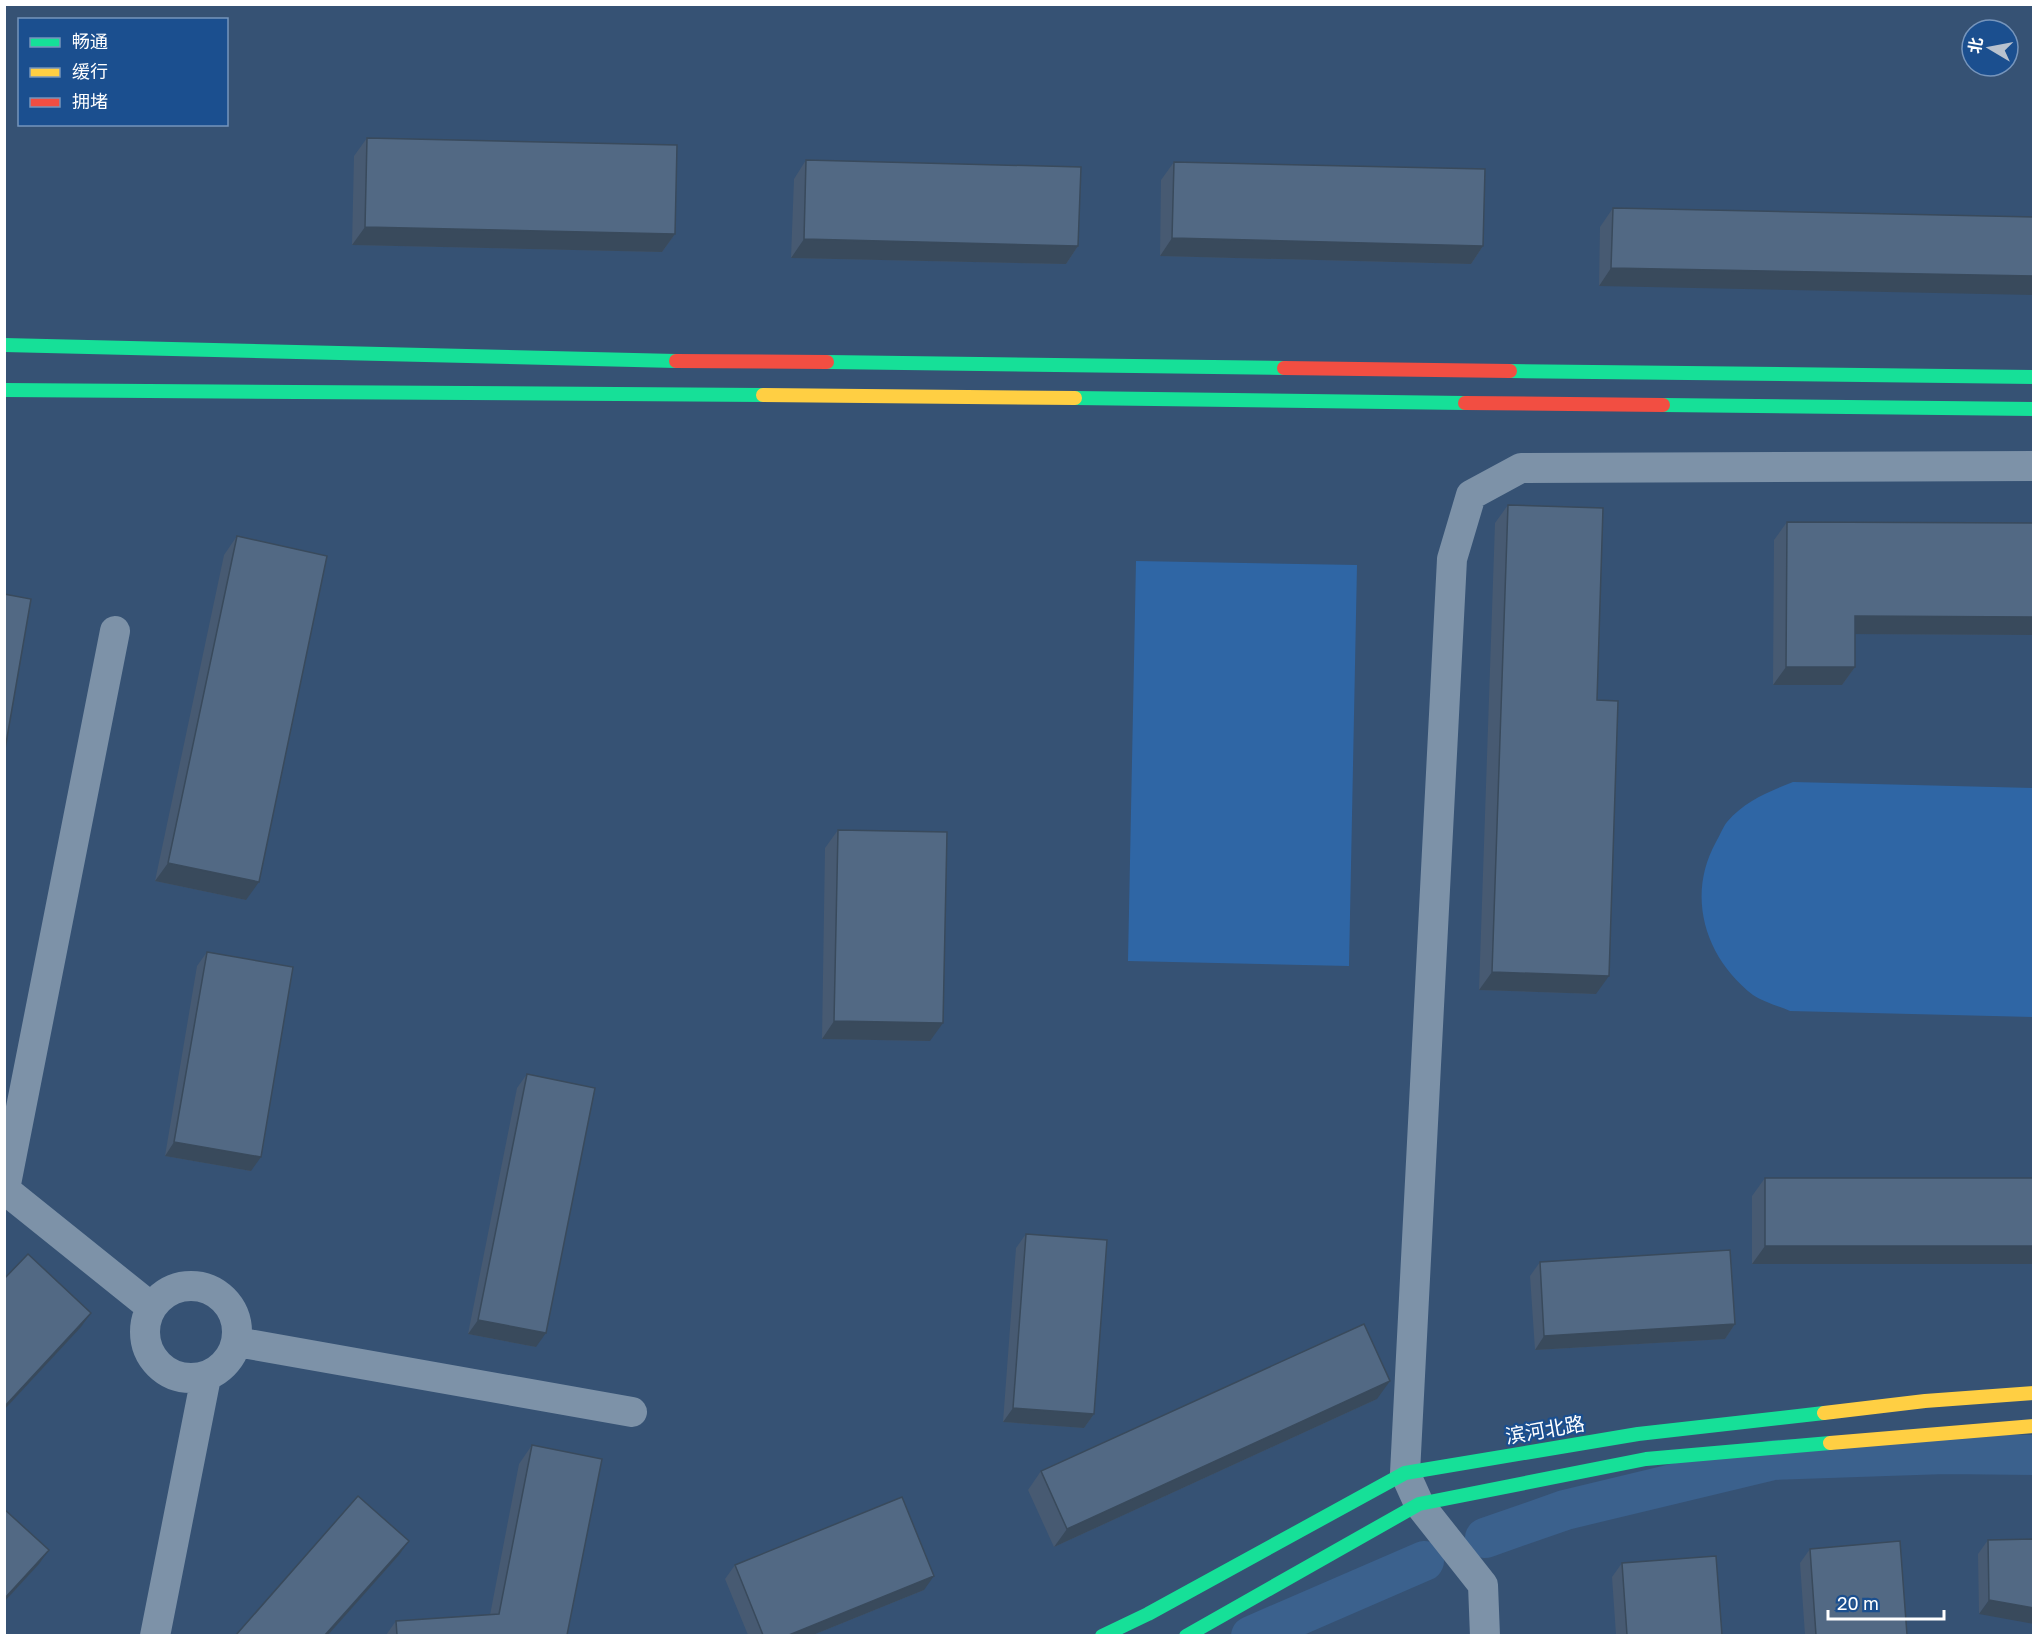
<svg xmlns="http://www.w3.org/2000/svg" width="2038" height="1640" font-family="'Golos Text','Noto Sans SC',sans-serif">
	<rect width="100%" height="100%" fill="#365274"/>
	<!-- green -->
	<path fill="#2f66a5" d="M1136,561l221,4 -8,401 -221,-5z
		M1793,782l240,6v229l-243,-6c-11,-5 -27,-9 -37,-16 -48,-37 -67,-99 -37,-153 4,-7 7,-15 11,-20 18,-21 41,-30 66,-40z"/>
	<g fill="none" stroke-linecap="round" stroke-linejoin="round">
		<!-- canal -->
		<path stroke="#3b618d" stroke-width="40" d="M1485,1538l80,-28 208,-50 172,-6 89,1
			M1251,1636l173,-75"/>
		<!-- street -->
		<path stroke="#7d92a8" stroke-width="30" d="M4,1189l147,118
			M5,1189l110,-558
			M145 1332a46 46 0 1 1 92 0a46 46 0 1 1-92 0Z
			M237,1342l395,70
			M155,1636l51,-259
			M1485,1636l-2,-51 -64,-81 -14,-31 47,-914 19,-64 50,-27 513,-2"/>
		<!-- fast -->
		<path stroke="#16e098" stroke-width="14" d="M4,345l672,16
			M827,362l457,6
			M1510,371l524,6
			M4,390l759,5
			M1075,398l390,5
			M1663,405l371,4
			M1102,1636l46,-22 257,-141 233,-39 186,-21
			M1186,1636l233,-132 227,-45 184,-16"/>
		<!-- slow -->
		<path stroke="#ffcf43" stroke-width="14" d="M763,395l312,3
			M1824,1413l101,-12 109,-8
			M1830,1443l204,-17"/>
		<!-- jam -->
		<path stroke="#f24e42" stroke-width="14" d="M676,361l151,1
			M1284,368l226,3
			M1465,403l198,2"/>
	</g>
	<!-- wall -->
	<path fill="#475a72" d="M367,138l308,96 -13,18 -310,-7 2,-89z
		M806,160l272,86 -12,18 -275,-6 3,-79z
		M1174,162l309,84 -12,18 -311,-8 1,-76z
		M1613,208l421,9 -435,69 1,-59z
		M1508,505l89,195 -1,294 -117,-4 16,-467z
		M1787,522l247,1v112l-179,-1v33l-13,18h-69l1,-145z
		M237,536l9,364 -91,-19 69,-326z
		M838,830l92,211 -108,-2 3,-191z
		M207,952l44,219 -86,-15 32,-190z
		M527,1074l9,273 -68,-13 49,-246z
		M1765,1178h269v86h-282v-68z
		M1026,1234l68,180 -10,14 -81,-6 13,-174z
		M1540,1262l195,62 -10,15 -190,11 -5,-74z
		M1377,1399l-323,148 -26,-57 13,-19z
		M532,1445l35,190h-181l10,-14 94,-6 29,-151z
		M2034,1539l-55,75 -1,-60 10,-14z
		M1810,1549l97,86h-102l-5,-72z
		M1622,1563l100,72h-106l-4,-58z
		M735,1565l189,25 -111,45h-65l-23,-56z"/>
	<!-- shaded-wall -->
	<path fill="#394a5c" d="M365,227l310,7 -13,18 -310,-7z
		M1172,238l311,8 -12,18 -311,-8z
		M804,239l274,7 -12,18 -275,-6z
		M1611,268l423,8v19l-435,-9z
		M1855,616l179,1v18l-192,-1z
		M1786,667h69l-13,18h-69z
		M168,863l91,19 -13,18 -91,-19z
		M1492,972l117,4 -13,18 -117,-4z
		M834,1021l109,2 -13,18 -108,-2z
		M174,1142l87,15 -10,14 -86,-15z
		M1765,1246h269v18h-282z
		M91,1313l-10,14 -77,83v-3z
		M478,1320l68,13 -10,14 -68,-13z
		M1735,1324l-10,15 -190,11 9,-14z
		M1390,1381l-13,18 -323,148 13,-18z
		M1013,1408l81,6 -10,14 -81,-6z
		M409,1541l-10,14 -71,80h-3z
		M49,1550l-10,14 -35,38v-3z
		M934,1576l-10,14 -111,45h-24z
		M1989,1600l45,8v16l-55,-10z"/>
	<!-- building -->
	<path fill="#526984" stroke="#394a5c" stroke-width="1.5" d="M367,138l310,7 -2,89 -310,-7z
		M806,160l275,7 -3,79 -274,-7z
		M1174,162l311,7 -2,77 -311,-8z
		M1613,208l421,9v59l-423,-8z
		M1508,505l95,3 -6,192 21,1 -9,275 -117,-4z
		M1787,522l247,1v94l-179,-1v51h-69z
		M237,536l90,20 -68,326 -91,-19z
		M4,594l27,5 -27,156z
		M838,830l109,2 -4,191 -109,-2z
		M207,952l86,15 -32,190 -87,-15z
		M527,1074l68,14 -49,245 -68,-13z
		M1765,1178h269v68h-269z
		M1026,1234l81,6 -13,174 -81,-6z
		M1730,1250l5,74 -191,12 -4,-74z
		M28,1254l63,59 -87,94v-128z
		M1364,1324l26,57 -323,148 -26,-58z
		M532,1445l70,14 -35,176h-170l-1,-14 103,-7z
		M358,1496l51,45 -84,94h-89z
		M902,1497l32,79 -145,59h-26l-28,-70z
		M4,1509l45,41 -45,49z
		M2034,1539v69l-45,-8 -1,-60z
		M1900,1541l7,94h-91l-6,-86z
		M1716,1556l6,79h-95l-5,-72z"/>
	<g text-anchor="middle" stroke-width="4.5" stroke-linejoin="round" paint-order="stroke">
		<!-- street labels -->
		<g font-size="20" fill="#fff" stroke="#1b4f8f">
			<text transform="translate(1545 1430) rotate(-10)" y="7">滨河北路</text>
		</g>
	</g>
	<!-- border -->
	<rect width="2038" height="1640" fill="none" stroke="#ffffff" stroke-width="12"/>
	<!-- legend -->
	<rect x="18" y="18" width="210" height="108" fill="#1b4f8f" stroke="#7695bc" stroke-width="1.5"/>
	<rect x="30" y="38" width="30" height="9" fill="#16e098" stroke="#7695bc" stroke-width="1.5"/>
	<text x="72" y="48" font-size="18" fill="#ffffff">畅通</text>
	<rect x="30" y="68" width="30" height="9" fill="#ffcf43" stroke="#7695bc" stroke-width="1.5"/>
	<text x="72" y="78" font-size="18" fill="#ffffff">缓行</text>
	<rect x="30" y="98" width="30" height="9" fill="#f24e42" stroke="#7695bc" stroke-width="1.5"/>
	<text x="72" y="108" font-size="18" fill="#ffffff">拥堵</text>
	<!-- north arrow -->
	<g transform="translate(1990 48) rotate(280)"><circle r="28" fill="#1b4f8f" stroke="#7695bc" stroke-width="1.5"/>
	<path d="M0-4.5L10 22L0 15L-10 22Z" fill="#b9c2ce"/>
	<text y="-9" font-size="16" font-weight="bold" text-anchor="middle" fill="#ffffff">北</text>
	</g>
	<!-- scale -->
	<path d="M1828 1610v9h116v-9" fill="none" stroke="#ffffff" stroke-width="3"/>
	<text x="1837" y="1610" font-size="18" fill="#ffffff" stroke="#1b4f8f" stroke-width="4.5" paint-order="stroke">20 m</text>
</svg>
